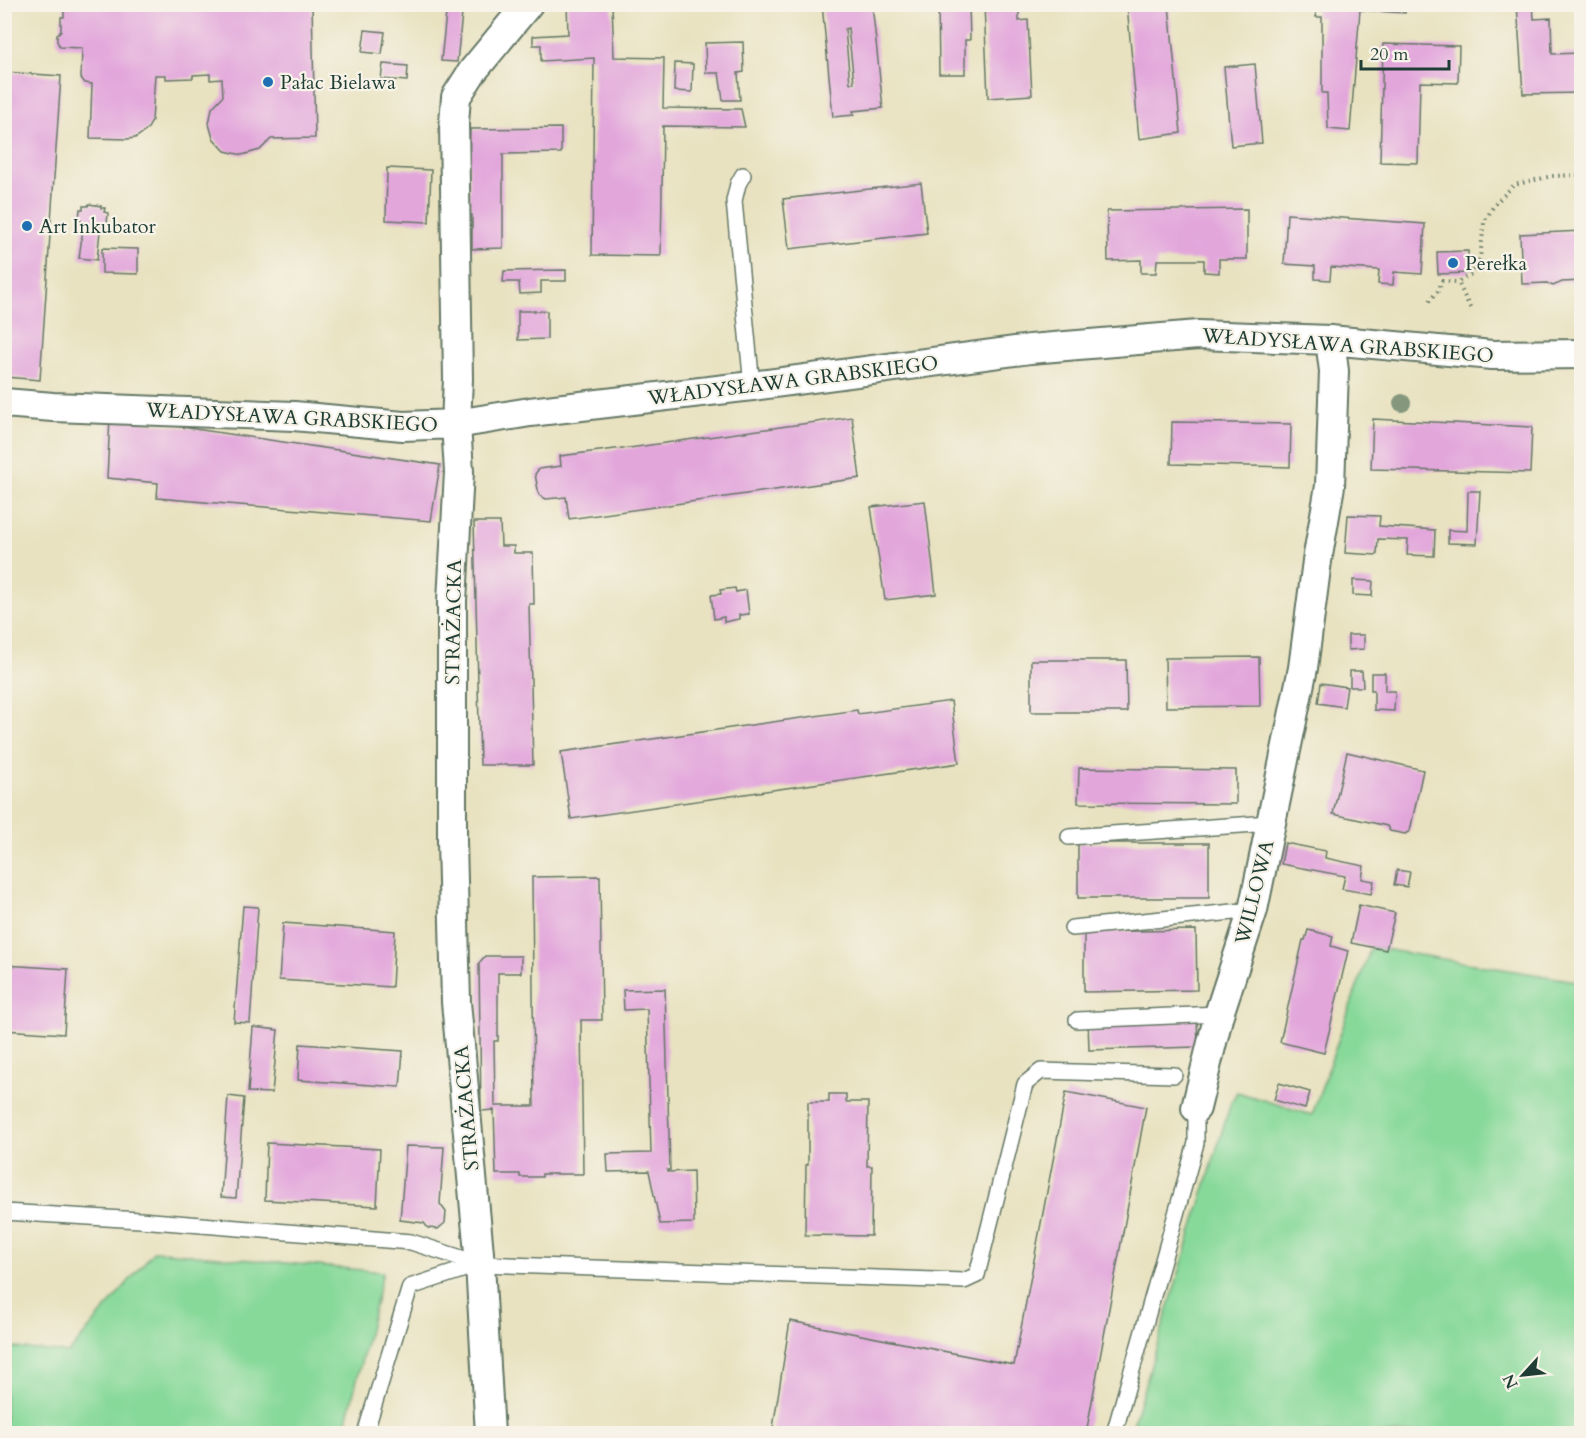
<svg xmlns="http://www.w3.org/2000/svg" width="1586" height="1438" font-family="Cardo,serif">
	<rect width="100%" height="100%" fill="#f7f3e8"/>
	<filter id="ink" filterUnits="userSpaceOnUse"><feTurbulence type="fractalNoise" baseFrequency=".0167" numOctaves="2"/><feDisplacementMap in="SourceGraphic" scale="12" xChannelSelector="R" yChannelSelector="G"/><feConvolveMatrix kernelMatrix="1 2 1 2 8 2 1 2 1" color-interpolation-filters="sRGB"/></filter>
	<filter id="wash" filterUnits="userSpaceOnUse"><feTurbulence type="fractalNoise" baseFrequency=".008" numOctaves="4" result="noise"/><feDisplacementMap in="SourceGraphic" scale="24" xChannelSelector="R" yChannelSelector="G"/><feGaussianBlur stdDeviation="1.35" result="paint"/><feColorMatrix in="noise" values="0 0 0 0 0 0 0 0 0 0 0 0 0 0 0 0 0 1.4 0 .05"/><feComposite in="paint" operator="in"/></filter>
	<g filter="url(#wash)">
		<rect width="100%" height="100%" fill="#e8e2c0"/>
		<!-- green -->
		<path fill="#87d99a" stroke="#538b67" stroke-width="1.5" d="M1371,947l210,35v451l-451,1 101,-332 6,-10 75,23z
			M154,1251l229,21 -39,161h-339v-86l64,6z"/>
		<g id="blocks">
			<!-- building -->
			<path fill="#e2a6db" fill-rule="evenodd" d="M64,4h248l3,134 -44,1 -11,11 -18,5 -17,-4 -12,-13 -4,-14 3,-16 11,-12 -1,-17 -12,1v-6l-17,1v3l-27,1v-4h-11l-3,46 -5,9 -12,8 -7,1 -38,-1 2,-54 -7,-1 -4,-5 1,-30 -22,-1 -3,-6v-7l4,-3v-14h3z
				M447,4h16l-6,58 -16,-1z
				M567,4h45l2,53 50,1 -1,50 78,1 4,18 -82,-1 -2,130 -69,-1 2,-197 -53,3v-16h-8v-9l35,-2z
				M822,4h50l11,104 -30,3 1,4 -21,2zM848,28l6,55h-4l-5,-54z
				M938,4h31l1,36h-5v34h-26z
				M984,4h35v17l9,-1 4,75 -44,3z
				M1317,4h89l-1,9 -45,-3 -10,121 -22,-2 -1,-36h-5v-76h-6z
				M1517,4h16l1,15 17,-1 1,36 30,-1v40l-59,1z
				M1127,5h42l12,128 -42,6z
				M365,30l20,2 -3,22 -20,-2z
				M743,42l1,30 -6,1 2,27h-17l-4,-27h-13l-1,-30z
				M1383,44l76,2 -1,37 -38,-1 -2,81 -38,-1z
				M675,63l18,1 -1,28 -18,-1z
				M383,64l25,2 -1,15 -26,-2z
				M1255,64l7,79 -31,3 -7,-79z
				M5,72l56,4 -21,304 -35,-3z
				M561,128v25l-58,1v94l-31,1v-34h-2l-1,-61 1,-25z
				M387,168l44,2 -2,52 -43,-2z
				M921,183l6,50 -138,16 -6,-50z
				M89,204l12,2v2h4l-1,4 4,1 -1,11h-4v7h-3l-3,29 -18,-2 4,-29h-2v-9h-2l1,-11h3v-3h5z
				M1247,209v50h-28v14l-15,-1v-12h-47l-1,13h-15v-13l-33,1 -1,-50z
				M1287,214l138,10 -3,50 -28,-2 -1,13 -15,-1 1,-14 -48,-3 -1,13 -15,-1v-13l-31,-2z
				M1582,231v50l-20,1 -9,4 -6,-3 -25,1 -2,-50z
				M102,248l36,1v25l-36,-1z
				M1468,251l1,22 -31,1 -1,-22z
				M566,270v11h-25v12l-21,1 -1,-12h-16l1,-11z
				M518,311h29v28l-29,1z
				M852,417l8,61 -291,41 -3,-22 -20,2 -7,-4 -4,-21 4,-5 22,-3 -1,-10 63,-8 -1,1z
				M110,418l51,6 279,41 -9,56 -274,-23 1,-15 -51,-5z
				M1373,419l159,8 -2,46 -159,-4z
				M1172,422l119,2 -1,43 -119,-3z
				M1468,491h12l-3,53 -29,-1v-13l19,1z
				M925,501l11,93 -51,6 -14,-93z
				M1348,515l32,1 -1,10 56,4 -1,26 -27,-1 1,-15 -30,-1 -1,16 -32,-2z
				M474,522h26l1,24h13v7h19l1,51h-5l4,161h-53z
				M1353,580l20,1 -1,15 -19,-1z
				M735,588l1,4 10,-2 3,24 -10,1v4l-15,3v-5l-10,2 -3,-24 10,-1 -1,-4z
				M1348,635h16v14l-16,1z
				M1259,657l1,49 -94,1 -1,-49z
				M1031,660h95l1,52h-96z
				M1350,671h12l1,16h-13z
				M1371,673h14v18h10l-1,20 -20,-1v-20h-3z
				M1321,683l26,4 -3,20 -26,-4z
				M951,701l8,62 -388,56 -10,-67 296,-42 1,4z
				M1347,752l76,18 -13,61 -5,3 -15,-3 -3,-5 -54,-12z
				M1079,768l157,2v34l-158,-1z
				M1078,843h131v55h-131z
				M1285,843l41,8 -1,7 39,8 -2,13 12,2 -3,13 -29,-5 3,-13 -64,-12z
				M1397,870l13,2 -3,15 -13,-2z
				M600,876l2,144h-21l2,154h-41v3h-22v-3h-24l-2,-64 -13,1 -2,-148 6,-7h36v17h-23v68h-4l1,65h39l-2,-229z
				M1359,905l36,8 -9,37 -35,-7z
				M243,906l15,1 -8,116 -16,-1z
				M283,923l112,8 -3,56 -113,-7z
				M1196,930l1,60 -113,2v-60z
				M1308,930l25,6 -2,10 17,5 -24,102 -44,-11 23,-102h2z
				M4,965l64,4 -4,65 -60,-4z
				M665,989l5,181h-3v2l26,-1 1,52 -34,1 -11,-53 -41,1 -1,-18 44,-1 -4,-144 -23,1 -1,-20z
				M1197,1017l1,30 -109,3 -1,-29z
				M253,1027l25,3 -6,63 -24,-1z
				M300,1044l103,7 -3,36 -102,-7z
				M1279,1083l31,9 -5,17 -31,-9z
				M1066,1092l80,15 -60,327h-314l18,-113 224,44z
				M829,1094h17v8h22l-1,64h5l-1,70 -66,-1 1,-70h2v-63h21z
				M228,1096l16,2 -8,100 -15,-1z
				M267,1143l113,6 -3,57 -112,-6z
				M406,1146l38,1 -4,57 6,8 -1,11 -7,6 -10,-1 -4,-5 -24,-3z"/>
		</g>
	</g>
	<g filter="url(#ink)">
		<use href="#blocks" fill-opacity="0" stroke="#657765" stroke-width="1.5"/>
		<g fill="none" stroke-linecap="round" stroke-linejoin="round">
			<!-- lane casing -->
			<g stroke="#657765" stroke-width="18">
				<path id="lane" d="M743,175l-5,9 -4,17 18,185
					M1069,837l201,-14
					M1072,928l181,-18
					M1077,1020l142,-6
					M4,1212l136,8 271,22 69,22 484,17 13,-6 48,-191 16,-13 133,4
					M365,1434l45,-147 70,-23
					M1114,1434l82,-291v-35"/>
			</g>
			<!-- street casing -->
			<g stroke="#657765" stroke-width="32">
				<path id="street" d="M4,403l49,4 241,9 109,10 53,-2 74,-12 222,-26 278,-37 168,-14 132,5 162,15 90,-1
					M1196,1108l23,-94 34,-104 50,-242 14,-107 13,-75 4,-115 -4,-31
					M490,1434l-10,-170 -24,-262 -4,-161v-240l7,-129 -3,-48 2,-45 -4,-256 2,-26 16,-25 56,-68"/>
			</g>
			<!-- path -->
			<path stroke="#657765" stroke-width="4" stroke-dasharray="1.5 4.5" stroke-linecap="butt" d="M1429,301l9,-10 4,-10 16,1
				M1470,308l-12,-26 14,-8 8,-16 4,-35 10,-18 20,-20 38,-9 30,-1"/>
			<!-- lane -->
			<use href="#lane" stroke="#fff" stroke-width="15"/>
			<!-- street -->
			<use href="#street" stroke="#fff" stroke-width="28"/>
		</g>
		<!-- trees -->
		<circle fill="#85987e" cx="1402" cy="403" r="9"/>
	</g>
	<!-- markers -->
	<g fill="#1f6fb2" stroke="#f7f3e8" stroke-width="2">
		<circle cx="268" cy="82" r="6"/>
		<circle cx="27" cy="226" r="6"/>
		<circle cx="1453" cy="263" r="6"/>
	</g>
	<g text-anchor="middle" stroke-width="4.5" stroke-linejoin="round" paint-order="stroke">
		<!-- poi labels -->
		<g font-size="20" fill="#1f3d34" stroke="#f7f3e8" text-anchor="start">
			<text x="280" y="89">Pałac Bielawa</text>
			<text x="39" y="233">Art Inkubator</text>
			<text x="1465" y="270">Perełka</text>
		</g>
		<!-- street labels -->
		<g font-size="20" fill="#1f3d34" stroke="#f7f3e8">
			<text transform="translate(1348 345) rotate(4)" y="7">WŁADYSŁAWA GRABSKIEGO</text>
			<text transform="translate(793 380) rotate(-7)" y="7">WŁADYSŁAWA GRABSKIEGO</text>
			<text transform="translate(292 417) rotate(3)" y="7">WŁADYSŁAWA GRABSKIEGO</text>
			<text transform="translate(453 622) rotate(-89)" y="7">STRAŻACKA</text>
			<text transform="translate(1254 892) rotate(-76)" y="7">WILLOWA</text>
			<text transform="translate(466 1108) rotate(-95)" y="7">STRAŻACKA</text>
		</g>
	</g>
	<!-- margin -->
	<rect width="1586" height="1438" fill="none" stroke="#f7f3e8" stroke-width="24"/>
	<!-- north arrow -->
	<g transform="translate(1523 1375) rotate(243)" stroke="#f7f3e8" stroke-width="4.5" paint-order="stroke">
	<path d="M0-4.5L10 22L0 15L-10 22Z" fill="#1f3d34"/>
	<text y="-9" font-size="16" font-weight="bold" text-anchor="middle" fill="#1f3d34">N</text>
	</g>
	<!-- scale -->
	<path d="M1361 60v9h88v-9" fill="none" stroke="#1f3d34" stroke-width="3"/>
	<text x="1370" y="60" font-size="18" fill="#1f3d34" stroke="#f7f3e8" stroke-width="4.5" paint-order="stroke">20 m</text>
</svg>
